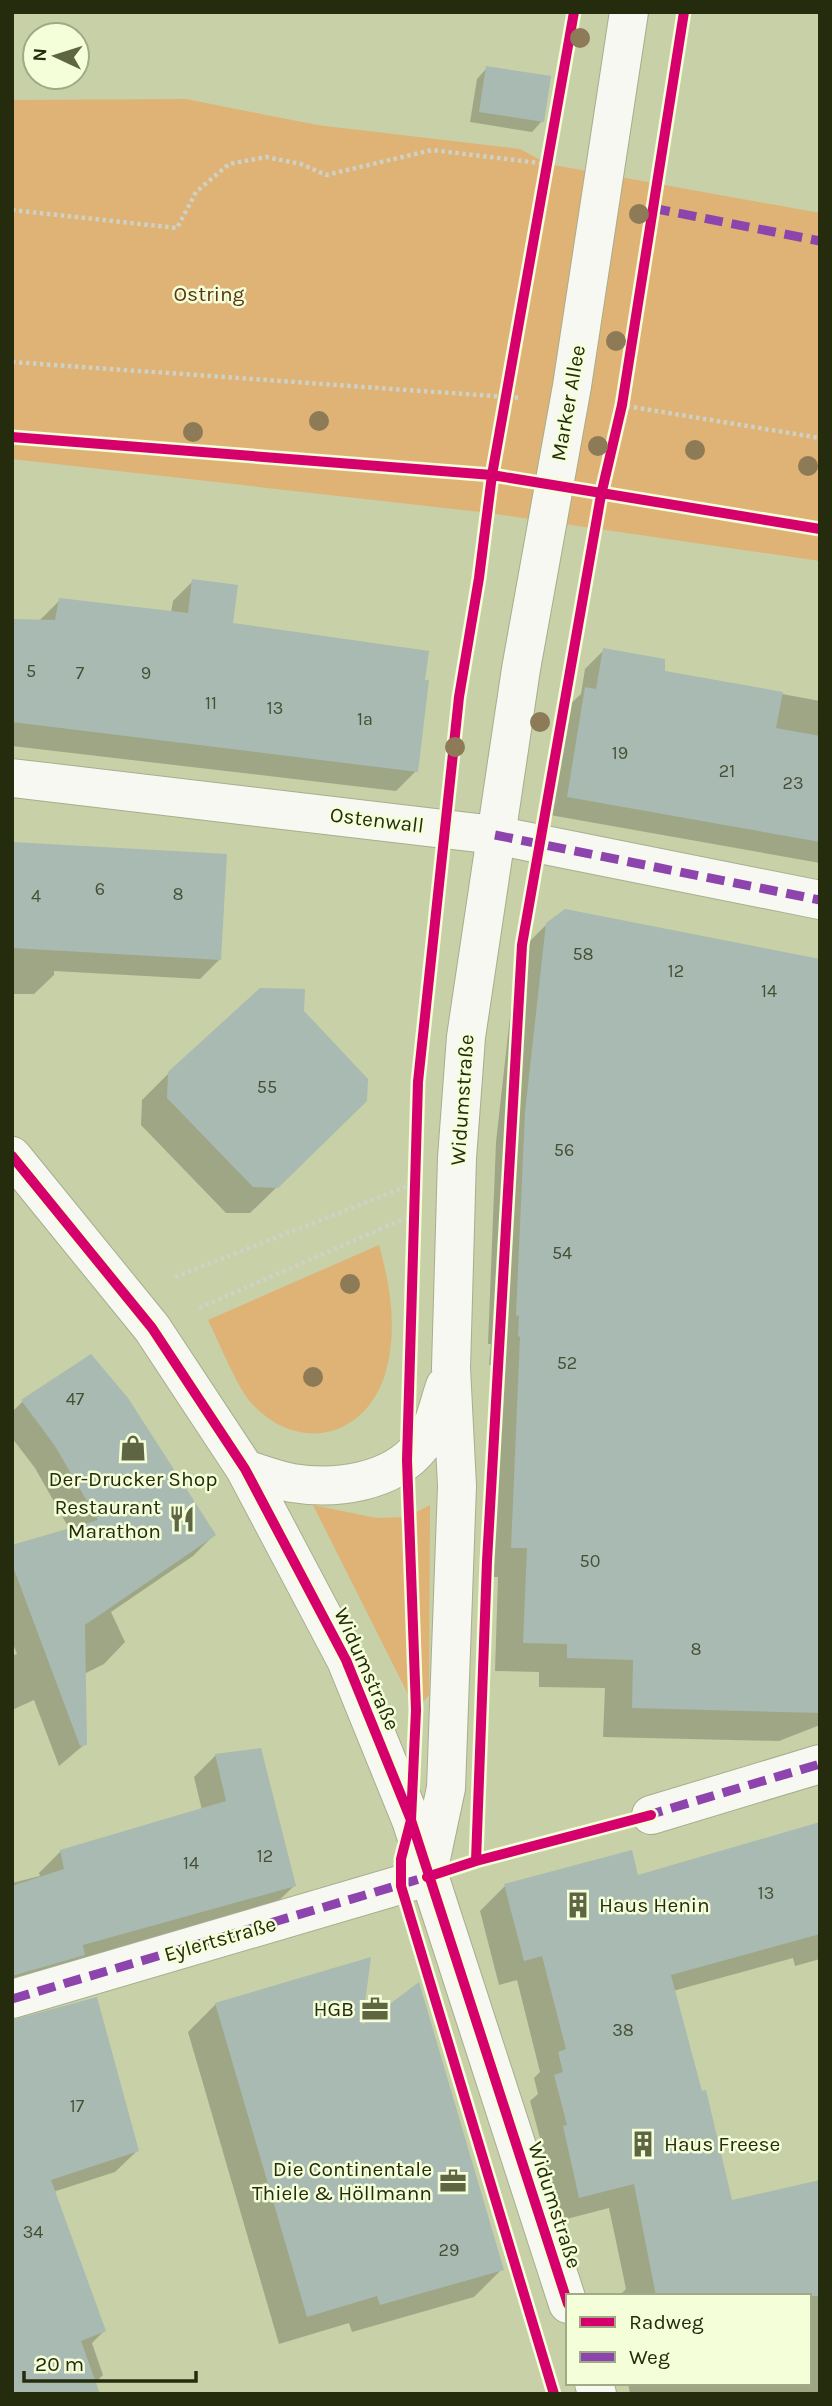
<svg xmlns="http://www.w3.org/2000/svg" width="832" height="2406" font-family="Karla,sans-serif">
	<rect width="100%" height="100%" fill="#c7d0a7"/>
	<!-- green -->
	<path fill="#dfb276" d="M186,99l131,26 203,24 28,15 272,49v348l-331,-48 -477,-54v-359z
		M379,1245c11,39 18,82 8,122 -16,67 -84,90 -134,38 -15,-15 -34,-63 -45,-85z
		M313,1505l63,13 31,-1 23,-12 -1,190 -13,15z"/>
	<!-- shadow -->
	<path fill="#0003" d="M487,68l55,53 -10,11 -62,-10 7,-43z
		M193,581l38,43 185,147 -20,20 -384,-45v-126h28l20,-20 111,13 2,-12z
		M604,650l59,22 157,29v162l-270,-48 17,-108 14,-13 4,-25z
		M12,843l208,116 -20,20 -146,-8v4l-20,19h-22z
		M547,924l273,36v765l-41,16 -176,-4 2,-49 -66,-1v-15l-44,-1 3,-94h-15l9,-212h-3l2,-21h-3l8,-202 21,-188z
		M302,1011l37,116 -89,86h-24l-85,-88 1,-25 27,-27z
		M22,1402l192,133 -21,21 -82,56 14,30 -21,22 -20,10 1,70 -26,22 -25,-66 -22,10v-54l5,-2 -5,-13v-94l58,-17 -35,-62 -23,-30v-26z
		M259,1750l35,136 -22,21 -260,83v-107l28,-7 -1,-3 22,-22 141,-41 -8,-33 21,-21z
		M820,1824v135l-25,7 -2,-8 -120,33 58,211 89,-20v212h-190l-2,-11h181v-87h-190l7,-7 -17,-81 -54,14 -16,-69 4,-4 -13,-48 8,-7 -4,-16 6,-6 -23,-92 -18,5 -19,-74 25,-25 132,-8z
		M216,2004l286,265 -28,28 -122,35 -3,-9 -70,21 -91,-312z
		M12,2021l125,130 -22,21 -62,20 51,139 -12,12 11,32 -19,19z"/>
	<!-- building -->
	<path fill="#a8bab1" d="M486,66l65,10 -7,46 -65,-10z
		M192,579l46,6 -5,38 196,28 -4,29h4l-11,92 -406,-50v-103l43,1 4,-22 129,15z
		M603,648l62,11v12l118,21 -7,36 44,8v106l-253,-45 18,-110 11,2z
		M12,842l215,12 -6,106 -209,-12z
		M565,909l255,50v754l-188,-5 1,-48 -66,-2v-14l-44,-1 4,-95h-16l9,-211 -2,-1 1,-20 -3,-1 9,-203 21,-189z
		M260,988l45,1 -1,22 64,68 -1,22 -89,87 -25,-1 -86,-89 1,-26z
		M91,1354l37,44 88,137 -131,90 2,120 -7,1 -68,-182v-19l86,-25 -43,-74 -34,-46z
		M261,1748l35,138 -213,59 2,10 -73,21v-90l52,-17 -4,-19 166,-49 -11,-47z
		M820,1822v112l-149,41 31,116 4,-1 26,110 88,-20v116h-164l-22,-112 -55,14 -16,-72 4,-1 -13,-50 9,-3 -5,-20 8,-3 -24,-93 -18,5 -20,-77 128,-34 6,25z
		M371,1957l-9,68 57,-43 85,288 -124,35 -3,-9 -70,21 -92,-314z
		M97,1997l42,154 -88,29 55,151 -25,10 19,53h-88v-374z"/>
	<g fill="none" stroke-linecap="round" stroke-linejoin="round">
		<!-- minor casing -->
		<g stroke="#a7ae8d" stroke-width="40">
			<path id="minor" d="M12,778l483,57 325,65
				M651,1815l169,-51
				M12,1999l415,-122"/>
		</g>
		<!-- tertiary casing -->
		<g stroke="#a7ae8d" stroke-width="40">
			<path id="tertiary" d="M12,1156l140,172 93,141 101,191 65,160 157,484
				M245,1469c15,5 31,11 47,14 43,7 100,0 129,-37 13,-16 17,-40 24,-60
				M427,1877l19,-89 11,-302 -6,-118 6,-210 9,-121 55,-368 51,-283 57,-374
				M594,2383l3,11"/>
		</g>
		<!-- path -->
		<path stroke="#ced1c4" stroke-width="4.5" stroke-dasharray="3.5 3.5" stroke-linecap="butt" d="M12,210l165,18 19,-36 33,-28 37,-7 35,7 25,11 106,-25 116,14
			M12,362l509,36
			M620,405l200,33
			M175,1277l233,-91
			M199,1308l207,-90"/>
		<!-- minor -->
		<use href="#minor" stroke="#f7f8f2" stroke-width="38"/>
		<!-- tertiary -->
		<use href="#tertiary" stroke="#f7f8f2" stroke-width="38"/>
		<!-- quiet -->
		<path stroke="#8e44ad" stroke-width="9" stroke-dasharray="18 9" stroke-linecap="butt" d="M652,208l168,33
			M495,835l325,65
			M645,1816l175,-52
			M12,1999l421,-124"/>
		<!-- cycleway casing -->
		<g stroke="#f4fed9" stroke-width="15">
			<path id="cycleway" d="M12,437l480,38 328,54
				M12,1156l140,172 93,141 101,191 65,160 157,484
				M476,1861l11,-300 35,-616 79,-450 21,-90 62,-393
				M427,1877l49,-16 175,-46
				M554,2394l-153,-508v-27l10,-39 5,-110 -9,-250 11,-378 41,-385 20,-119 13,-103 82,-463"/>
		</g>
		<!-- cycleway -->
		<use href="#cycleway" stroke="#d6006c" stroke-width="10"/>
	</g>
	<!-- trees -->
	<g fill="#8c7b56">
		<circle cx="580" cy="38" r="10"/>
		<circle cx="639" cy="214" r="10"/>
		<circle cx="616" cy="341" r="10"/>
		<circle cx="319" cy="421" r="10"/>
		<circle cx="193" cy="432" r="10"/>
		<circle cx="598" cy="446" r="10"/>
		<circle cx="695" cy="450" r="10"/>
		<circle cx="808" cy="466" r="10"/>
		<circle cx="540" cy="722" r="10"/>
		<circle cx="455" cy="747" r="10"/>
		<circle cx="350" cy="1284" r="10"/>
		<circle cx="313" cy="1377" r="10"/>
	</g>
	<!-- icons -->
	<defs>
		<g id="shop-bare" transform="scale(2.1)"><path d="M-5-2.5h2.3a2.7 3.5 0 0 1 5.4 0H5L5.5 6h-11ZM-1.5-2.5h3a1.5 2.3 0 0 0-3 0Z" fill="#5e6543" stroke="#f4fed9" stroke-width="2.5" paint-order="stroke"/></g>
		<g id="restaurant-bare" transform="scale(2.1)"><path d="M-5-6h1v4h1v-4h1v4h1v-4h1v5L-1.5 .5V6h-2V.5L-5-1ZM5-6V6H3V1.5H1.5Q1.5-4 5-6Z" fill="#5e6543" stroke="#f4fed9" stroke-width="2.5" paint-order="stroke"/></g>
		<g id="building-bare" transform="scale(2.1)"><path d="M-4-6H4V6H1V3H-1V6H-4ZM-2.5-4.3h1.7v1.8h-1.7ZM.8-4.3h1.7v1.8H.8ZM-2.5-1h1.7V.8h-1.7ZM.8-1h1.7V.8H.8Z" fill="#5e6543" stroke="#f4fed9" stroke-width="2.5" paint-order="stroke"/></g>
		<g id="office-bare" transform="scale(2.1)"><path d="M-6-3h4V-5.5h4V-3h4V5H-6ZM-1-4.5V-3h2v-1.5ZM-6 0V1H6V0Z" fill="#5e6543" stroke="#f4fed9" stroke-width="2.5" paint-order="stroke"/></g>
	</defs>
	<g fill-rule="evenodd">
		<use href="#shop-bare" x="133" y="1448"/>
		<use href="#restaurant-bare" x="182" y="1519"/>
		<use href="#building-bare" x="578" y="1905"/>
		<use href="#office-bare" x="375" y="2009"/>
		<use href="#building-bare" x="643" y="2144"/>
		<use href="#office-bare" x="453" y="2181"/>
	</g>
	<g text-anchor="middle" stroke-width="5" stroke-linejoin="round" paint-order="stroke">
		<!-- number labels -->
		<g font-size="18" fill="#465036">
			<text x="31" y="677">5</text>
			<text x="80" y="679">7</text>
			<text x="146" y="679">9</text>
			<text x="211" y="709">11</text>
			<text x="275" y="714">13</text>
			<text x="365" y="725">1a</text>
			<text x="620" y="759">19</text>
			<text x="727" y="777">21</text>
			<text x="793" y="789">23</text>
			<text x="100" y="895">6</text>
			<text x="178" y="900">8</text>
			<text x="36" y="902">4</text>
			<text x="583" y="960">58</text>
			<text x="676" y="977">12</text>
			<text x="769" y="997">14</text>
			<text x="267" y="1093">55</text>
			<text x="564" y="1156">56</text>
			<text x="562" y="1259">54</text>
			<text x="567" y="1369">52</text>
			<text x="75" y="1405">47</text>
			<text x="590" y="1567">50</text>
			<text x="696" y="1655">8</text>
			<text x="265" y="1862">12</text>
			<text x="191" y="1869">14</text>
			<text x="766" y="1899">13</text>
			<text x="623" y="2036">38</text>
			<text x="77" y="2112">17</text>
			<text x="33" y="2238">34</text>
			<text x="449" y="2256">29</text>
		</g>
		<!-- park labels -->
		<g font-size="21" fill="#5b3614" stroke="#f4fed9">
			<text x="209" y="301">Ostring</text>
		</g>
		<!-- street labels -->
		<g font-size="21" fill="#252c0d" stroke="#f4fed9">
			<text transform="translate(568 403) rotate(-80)" y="7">Marker Allee</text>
			<text transform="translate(377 820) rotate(7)" y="7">Ostenwall</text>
			<text transform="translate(462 1100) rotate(-86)" y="7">Widumstraße</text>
			<text transform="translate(367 1669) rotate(66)" y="7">Widumstraße</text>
			<text transform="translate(220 1939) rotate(-16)" y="7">Eylertstraße</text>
			<text transform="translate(555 2205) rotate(72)" y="7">Widumstraße</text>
		</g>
		<!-- poi labels -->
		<g font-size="21" fill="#252c0d" stroke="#f4fed9" text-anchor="end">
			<text x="133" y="1486" text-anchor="middle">Der-Drucker Shop</text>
			<text x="161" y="1514">Restaurant<tspan x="161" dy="24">Marathon</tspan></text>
			<text x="599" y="1912" text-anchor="start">Haus Henin</text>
			<text x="354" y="2016">HGB</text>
			<text x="664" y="2151" text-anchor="start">Haus Freese</text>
			<text x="432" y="2176">Die Continentale<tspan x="432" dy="24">Thiele &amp; Höllmann</tspan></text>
		</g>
	</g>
	<!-- border -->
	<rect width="832" height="2406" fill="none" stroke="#252c0d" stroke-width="28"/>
	<!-- legend -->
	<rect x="566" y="2294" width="245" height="91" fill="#f4fed9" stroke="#a1aa87" stroke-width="2"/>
	<rect x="580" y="2317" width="35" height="10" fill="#d6006c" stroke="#a1aa87" stroke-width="2"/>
	<text x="629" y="2329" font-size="21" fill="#252c0d">Radweg</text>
	<rect x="580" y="2352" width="35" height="10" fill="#8e44ad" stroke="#a1aa87" stroke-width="2"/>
	<text x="629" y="2364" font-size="21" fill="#252c0d">Weg</text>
	<!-- north arrow -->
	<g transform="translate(56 56) rotate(274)"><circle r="33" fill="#f4fed9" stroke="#a1aa87" stroke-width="2"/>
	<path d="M0-5L12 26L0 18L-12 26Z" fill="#5e6543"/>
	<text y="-10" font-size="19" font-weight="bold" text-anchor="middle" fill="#252c0d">N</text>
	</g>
	<!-- scale -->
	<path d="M24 2371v10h172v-10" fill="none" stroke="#252c0d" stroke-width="3.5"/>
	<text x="35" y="2371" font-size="21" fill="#252c0d" stroke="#f4fed9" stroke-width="5" paint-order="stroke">20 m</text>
</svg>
